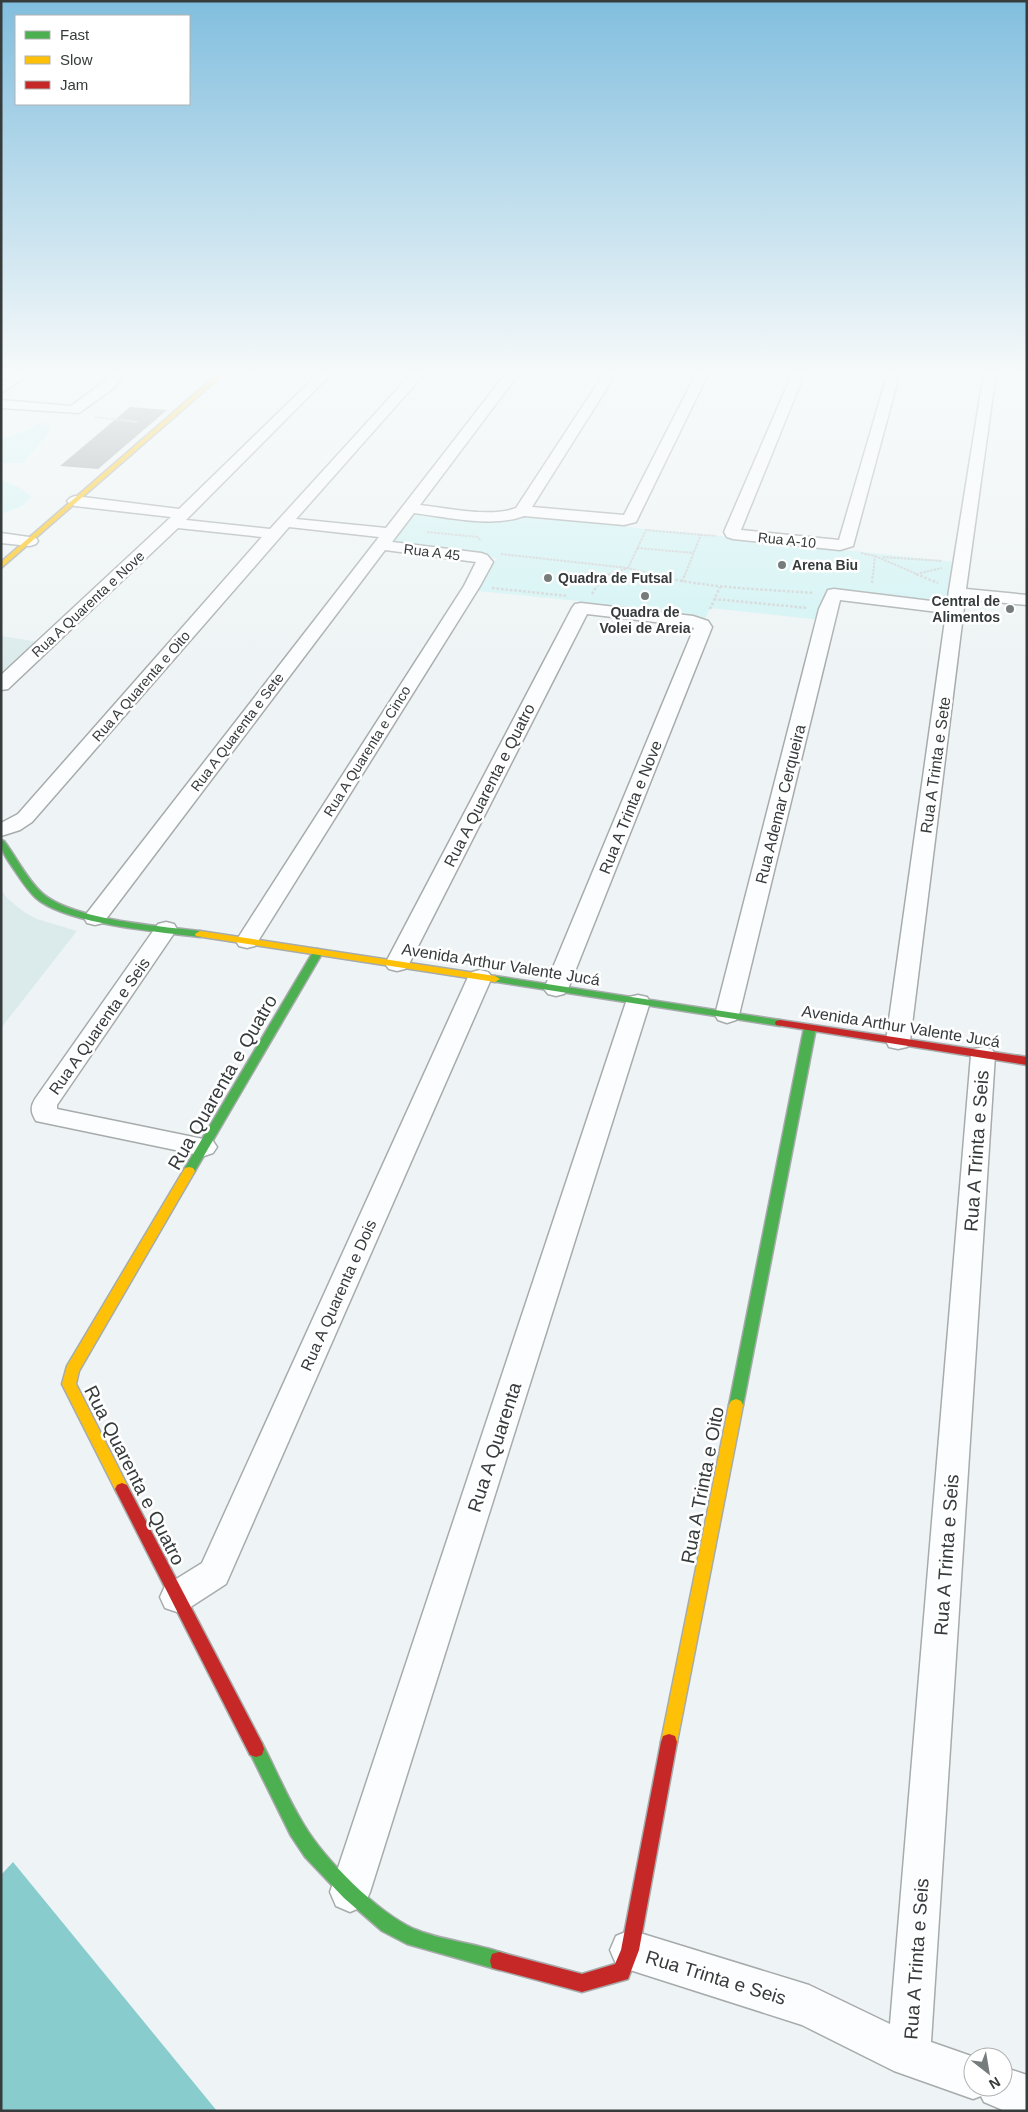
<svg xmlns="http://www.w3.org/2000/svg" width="1028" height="2112" font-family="Arial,sans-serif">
	<rect width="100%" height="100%" fill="#eef4f5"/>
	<!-- built -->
	<path fill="#dbebeb" d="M1,636l38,6 -38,33z
		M1,889l6,9 17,14 13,7 40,12 -76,97z"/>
	<!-- green -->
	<path fill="#d2f3f4" d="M43,422l9,4 -7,11 -22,26h-22v-24l25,-8z
		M1,480l19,8 12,9 -10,9 -21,8z
		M410,509l111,11 4,-7 103,10 -1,4 105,10 113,7 -1,6 111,12 -6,42 -120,-13 -8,29 -111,-12 -5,11 -126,-14v-4l-101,-10 19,-33 -115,-11z"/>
	<!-- water -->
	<path fill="#88ccce" d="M13,1862l204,249h-216v-236z"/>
	<!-- building -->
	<path fill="#9fa4a4" d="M130,407l37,3 -69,59 -38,-3z"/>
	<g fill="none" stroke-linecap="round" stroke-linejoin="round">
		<!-- street casing -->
		<g stroke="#a7abac" stroke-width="3">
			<path id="street" d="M19,372h14l-32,21v-10z
				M114,372h13l-13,16 -35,25 -78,-5v-8l70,6 33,-24z
				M320,372h13l-147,148 84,9 143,-157h13l-130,147 90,9 121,-156h13l-100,133c27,3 71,13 96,3l89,-136h12l-85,135 92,8 73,-143h12l-73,150 -12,3 -100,-9c-31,12 -78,1 -110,-3l-22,29 89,11 6,2 6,7 -13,24 -225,360 -8,2 -8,-2 -3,-5 228,-355 12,-24 -91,-12 -282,373 -8,2 -8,-2 -3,-5 3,-5 292,-376 -90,-10 -257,295 -12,8 -19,6v-13l17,-9 244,-277 -84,-9 -170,161 -7,1v-15l170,-158 -96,-11 -5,-2 -3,-3 3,-3 5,-2 104,13z
				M793,372h12l-64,158 98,10 49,-168h12l-47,174 -13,4 -107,-11 -6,-2 -3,-5z
				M984,372h12l-30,217 61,6v10l-62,-6 -55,442 -3,6 -9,2 -9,-2 -3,-6 60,-428 -106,-13 -101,415 -3,5 -9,3 -9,-3 -3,-5 104,-406 9,-19 6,-1 113,14z
				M1,533l35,5 2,3 -2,3 -6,2 -29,-3z
				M581,603l112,13 15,5 4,6 -144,362 -4,5 -8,2 -8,-2 -4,-5 150,-361 -5,-2 -102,-12 -178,350 -4,5 -8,2 -8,-2 -4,-5 187,-356 3,-4z
				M166,922l8,2 3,5 -120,176v4l156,32 4,6 -4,6 -9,3 -168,-35c-5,-8 -6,-14 -1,-22l123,-175z
				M480,970l8,2 4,5 -266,607 -37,24 -12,4 -12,-4 -5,-11 5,-11 37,-23 266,-586 4,-5z
				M638,995l9,2 3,5 -280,890 -6,14 -14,6 -14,-6 -6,-14 296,-890 3,-5z
				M983,1047l9,2 3,6 -64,987 43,15 -1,30h30v-20l24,8v36h-22l-21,-9 -3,-6 -8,3 -79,-28 -92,-46 -172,-55 -14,-6 -6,-14 6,-14 14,-6 179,55 81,39 81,-969 3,-6z"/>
		</g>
		<!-- fast casing -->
		<g stroke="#a7abac" stroke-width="3">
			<path id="fast" d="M1,840l3,1c13,17 23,39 39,53 31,26 116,32 157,37l5,3 -5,3c-40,-5 -134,-13 -164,-39 -8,-7 -15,-18 -21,-27 -7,-11 -14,-18 -14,-31z
				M318,949l5,3 -128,219 -2,3h-8l-2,-3 130,-219z
				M495,976l285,44 5,3 -5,3 -289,-45 -1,-2z
				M810,1025l6,3 -73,377 -2,4 -5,2 -5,-2 -2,-4 75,-377z
				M256,1741l6,2c14,27 26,56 42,82 21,35 73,87 110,104 28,12 63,14 92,25l2,7 -2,7 -7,2 -92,-26 -25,-13 -38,-33 -39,-41 -14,-21 -43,-87 2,-6z"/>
		</g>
		<!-- slow casing -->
		<g stroke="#a7abac" stroke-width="3">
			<path id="slow" d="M220,372h6l-225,196v-6z
				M200,931l295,45 5,3 -5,3 -299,-46 -1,-2z
				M189,1167l4,1 2,3 -116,200 -3,13 53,105 -2,4 -5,2 -5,-2 -55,-109 5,-18 118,-198z
				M736,1399l5,2 2,4 -66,337 -2,6 -6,2 -6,-2 -2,-6 68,-337 2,-4z"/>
		</g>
		<!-- jam casing -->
		<g stroke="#a7abac" stroke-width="3">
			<path id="jam" d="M780,1020l247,37v8l-251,-40 -1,-2 1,-2z
				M122,1483l5,2 135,258 2,6 -2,6 -6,2 -6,-2 -135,-266 2,-4z
				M669,1734l6,2 2,6 -38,208 -11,29 -46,13 -90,-24 -2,-7 2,-7 7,-2 83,22 33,-10 6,-14 40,-208 2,-6z"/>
		</g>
		<!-- path-far1 -->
		<path stroke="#d0d2d3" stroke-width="2" stroke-dasharray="2.5 1" stroke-linecap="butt" d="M95,417l43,5
			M645,530l71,6
			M427,532l51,5 3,4
			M637,548l57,5
			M861,553l14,3 44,19
			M501,554l127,14 26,7
			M883,557l59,4
			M920,573l22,-5
			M607,575l21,-7 18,-38
			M685,575l16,-41
			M873,575l2,-19"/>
		<!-- path -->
		<path stroke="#d0d2d3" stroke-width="2.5" stroke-dasharray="2.5 2" stroke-linecap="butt" d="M649,574c55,14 109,15 165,19
			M916,574l22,9
			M682,582l3,-8
			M872,583l1,-9
			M492,588l76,8
			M592,594l11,-18 8,-2
			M714,599l94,9
			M710,609l10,-22"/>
		<!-- street -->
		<use href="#street" fill="#fcfdfe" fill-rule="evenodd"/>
		<!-- fast -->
		<use href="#fast" fill="#4caf50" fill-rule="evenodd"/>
		<!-- slow -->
		<use href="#slow" fill="#ffc107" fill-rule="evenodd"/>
		<!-- jam -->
		<use href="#jam" fill="#c62828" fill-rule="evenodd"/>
	</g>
	<!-- sky -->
	<linearGradient id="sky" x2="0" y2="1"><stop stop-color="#81bede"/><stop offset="0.56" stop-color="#f7fafa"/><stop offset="1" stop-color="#f7fafa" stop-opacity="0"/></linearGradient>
	<rect width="1028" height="667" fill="url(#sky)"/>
	<!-- markers -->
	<g fill="#767c7c" stroke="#fff" stroke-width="2">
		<circle cx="782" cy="565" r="5"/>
		<circle cx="548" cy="578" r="5"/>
		<circle cx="645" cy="596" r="5"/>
		<circle cx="1010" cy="609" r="5"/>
	</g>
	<g text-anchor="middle" stroke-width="5" stroke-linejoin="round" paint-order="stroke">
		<!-- far-street labels -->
		<g font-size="14" fill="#363b3b" stroke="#fff">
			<text transform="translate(787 540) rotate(6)" y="5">Rua A-10</text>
			<text transform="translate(432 552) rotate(7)" y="5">Rua A 45</text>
			<text transform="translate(88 604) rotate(-43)" y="5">Rua A Quarenta e Nove</text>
			<text transform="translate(141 686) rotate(-49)" y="5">Rua A Quarenta e Oito</text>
			<text transform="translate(237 732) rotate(-53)" y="5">Rua A Quarenta e Sete</text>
			<text transform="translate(367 751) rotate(-58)" y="5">Rua A Quarenta e Cinco</text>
		</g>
		<!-- far-poi labels -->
		<g font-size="14" font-weight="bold" fill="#363b3b" stroke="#fff" text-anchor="start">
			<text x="792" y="570">Arena Biu</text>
			<text x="558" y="583">Quadra de Futsal</text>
			<text x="1000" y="606" text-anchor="end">Central de<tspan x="1000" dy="16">Alimentos</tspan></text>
			<text x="645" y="617" text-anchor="middle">Quadra de<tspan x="645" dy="16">Volei de Areia</tspan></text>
		</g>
		<!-- street labels -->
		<g font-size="16" fill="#363b3b" stroke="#fff">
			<text transform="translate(935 765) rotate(-82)" y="6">Rua A Trinta e Sete</text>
			<text transform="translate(489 785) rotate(-63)" y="6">Rua A Quarenta e Quatro</text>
			<text transform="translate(780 804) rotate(-76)" y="6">Rua Ademar Cerqueira</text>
			<text transform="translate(630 807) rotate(-68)" y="6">Rua A Trinta e Nove</text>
			<text transform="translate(501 964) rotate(9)" y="6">Avenida Arthur Valente Jucá</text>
			<text transform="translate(99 1026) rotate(-55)" y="6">Rua A Quarenta e Seis</text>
			<text transform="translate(901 1026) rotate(9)" y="6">Avenida Arthur Valente Jucá</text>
			<text transform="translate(338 1295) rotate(-66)" y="6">Rua A Quarenta e Dois</text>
		</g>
		<!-- near-street labels -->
		<g font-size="19" fill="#363b3b" stroke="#fff">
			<text transform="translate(222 1082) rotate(-60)" y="7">Rua Quarenta e Quatro</text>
			<text transform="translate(976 1151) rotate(-86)" y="7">Rua A Trinta e Seis</text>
			<text transform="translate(494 1447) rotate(-72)" y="7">Rua A Quarenta</text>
			<text transform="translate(135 1475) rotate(63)" y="7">Rua Quarenta e Quatro</text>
			<text transform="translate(702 1485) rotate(-79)" y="7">Rua A Trinta e Oito</text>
			<text transform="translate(946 1555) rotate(-86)" y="7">Rua A Trinta e Seis</text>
			<text transform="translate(916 1959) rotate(-86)" y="7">Rua A Trinta e Seis</text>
			<text transform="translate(716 1977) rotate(17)" y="7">Rua Trinta e Seis</text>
		</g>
	</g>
	<!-- border -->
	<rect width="1028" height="2112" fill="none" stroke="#363b3b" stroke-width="5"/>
	<!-- legend -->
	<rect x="15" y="15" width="175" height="90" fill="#ffffff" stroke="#afb1b1"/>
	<rect x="25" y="31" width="25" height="8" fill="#4caf50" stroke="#afb1b1"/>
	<text x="60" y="40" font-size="15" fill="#363b3b">Fast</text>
	<rect x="25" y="56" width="25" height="8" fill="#ffc107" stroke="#afb1b1"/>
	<text x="60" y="65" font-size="15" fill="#363b3b">Slow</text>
	<rect x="25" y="81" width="25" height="8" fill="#c62828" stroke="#afb1b1"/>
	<text x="60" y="90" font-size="15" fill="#363b3b">Jam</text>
	<!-- north arrow -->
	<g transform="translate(988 2072) rotate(149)"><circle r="24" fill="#ffffff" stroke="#afb1b1"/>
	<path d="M0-4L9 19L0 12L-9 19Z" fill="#767c7c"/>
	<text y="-8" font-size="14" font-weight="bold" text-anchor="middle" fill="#363b3b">N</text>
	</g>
</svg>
